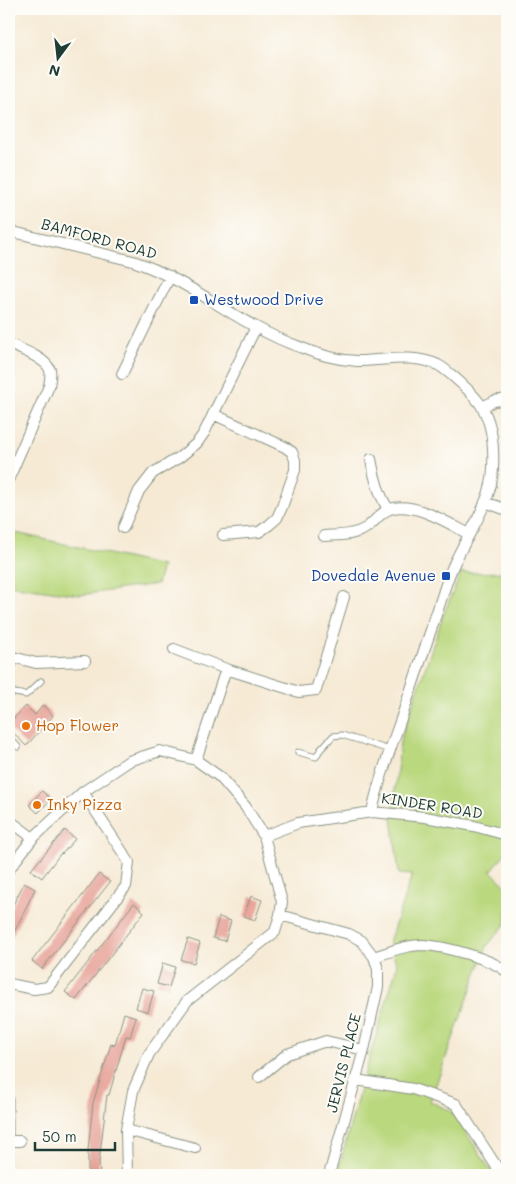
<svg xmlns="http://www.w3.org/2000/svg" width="516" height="1184" font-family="Mali,sans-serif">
	<rect width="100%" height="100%" fill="#fdfcf7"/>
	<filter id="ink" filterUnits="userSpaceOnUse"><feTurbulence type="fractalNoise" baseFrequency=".02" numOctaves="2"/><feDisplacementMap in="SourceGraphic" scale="10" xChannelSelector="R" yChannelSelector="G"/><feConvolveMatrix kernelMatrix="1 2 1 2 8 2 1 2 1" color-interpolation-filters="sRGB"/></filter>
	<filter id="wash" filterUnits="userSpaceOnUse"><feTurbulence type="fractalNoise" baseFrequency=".0096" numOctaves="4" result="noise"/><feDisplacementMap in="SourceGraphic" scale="20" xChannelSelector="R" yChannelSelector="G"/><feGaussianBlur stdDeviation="1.12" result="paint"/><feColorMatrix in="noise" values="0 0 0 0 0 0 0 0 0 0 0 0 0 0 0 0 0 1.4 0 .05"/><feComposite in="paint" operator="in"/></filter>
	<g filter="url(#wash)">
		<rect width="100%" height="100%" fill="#f6ead5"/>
		<!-- green -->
		<path fill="#bad87e" stroke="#6c8a59" d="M16,533l146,33 -5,18 -77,11 -71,-10v-33z
			M507,572v279l-16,20 16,16v35l-20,24 -57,155 22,11 42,63h-157l23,-86 37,-123 -8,-24 23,-67 -13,-1 -7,-56 8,-76 44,-129 17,-40z"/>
		<g id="blocks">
			<!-- building -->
			<path fill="#e7a399" d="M43,705l10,11 -27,30 -17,-18v-5l17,-17 9,9z
				M42,791l9,8 -13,14 -9,-8z
				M65,830l10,9 -13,15 -1,-1 -19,25 -11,-8z
				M99,874l11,8 -68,87 -10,-8z
				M24,883l11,6 -26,54v-30z
				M251,896l11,4 -7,20 -11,-4z
				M134,903l10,9 -68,88 -11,-8z
				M219,917l12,4 -6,20 -12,-3z
				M188,939l12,4 -6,20 -13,-3z
				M163,963l12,4 -6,20 -12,-3z
				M142,988l12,3 -6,21 -12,-4z
				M124,1013l12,4 -6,20 -4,-1 -17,59h-2l-8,67 1,13h-12v-25l5,-47 18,-59 4,1z"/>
		</g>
	</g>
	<g filter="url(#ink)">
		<use href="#blocks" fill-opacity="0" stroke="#8a9484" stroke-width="1"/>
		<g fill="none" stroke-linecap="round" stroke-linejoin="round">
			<!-- service casing -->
			<g stroke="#8a9484" stroke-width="7">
				<path id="service" d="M9,689l6,4 11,2 15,-14
					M9,737l9,10
					M298,752l18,5 4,-7 13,-14 9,-1 48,15
					M10,1141v-44"/>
			</g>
			<!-- minor casing -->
			<g stroke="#8a9484" stroke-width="12">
				<path id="minor" d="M9,231l124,30c59,20 106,64 164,85 19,8 39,14 60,15 27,0 55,-8 81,4 6,3 11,8 16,12 10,9 22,19 28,30 10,17 12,42 11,61 -1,36 -26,66 -40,98 -6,13 -10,28 -15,43 -10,29 -20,59 -30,89 -12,38 -28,74 -36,114
					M9,344c11,5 37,14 41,26 1,5 0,11 -1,16l-40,92
					M122,374l48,-98
					M482,407l12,-6 13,-2
					M213,414l72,33 7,5 3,8v10l-13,37 -5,11 -8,7 -10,7 -36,3
					M371,459c3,18 7,34 17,50
					M485,502l22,8
					M123,528l16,-37 14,-18 27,-16 17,-14 7,-10 52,-106
					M324,536c14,-1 29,0 42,-8 8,-5 14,-16 24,-19 24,-8 58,14 79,25
					M174,649l52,20 73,23 17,-2 28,-93
					M9,656l27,7 49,-2
					M9,668l5,-10
					M196,760l30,-91
					M9,820l24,18
					M264,836l34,-13 74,-11 53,5 49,9 33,9
					M9,869l24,-31 50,-46 46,-31 31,-10 36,9 24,17 25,29 19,30 18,66 -2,13 -5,17 -88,69 -38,53 -16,37 -7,39 1,45
					M280,915l69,19 13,7 12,16 4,12v18l-14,63 -35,125
					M374,957c15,-5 32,-12 49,-12 20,1 70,14 84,27
					M9,984l25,5 14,-2 78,-101 3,-24 -46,-70
					M259,1077l28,-23 39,-13 38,9
					M356,1080l57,9 43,15 46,71
					M126,1130l69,18
					M9,1141h11"/>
			</g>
			<!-- service -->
			<use href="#service" stroke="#fff" stroke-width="5"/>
			<!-- minor -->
			<use href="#minor" stroke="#fff" stroke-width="10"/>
		</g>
	</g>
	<!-- markers -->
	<g fill="#1a4fb4" stroke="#fdfcf7" stroke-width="2">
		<rect x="189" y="295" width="10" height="10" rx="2.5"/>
		<rect x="441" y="571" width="10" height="10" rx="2.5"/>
	</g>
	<g fill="#e8710a" stroke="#fdfcf7" stroke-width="2">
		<circle cx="26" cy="726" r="5"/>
		<circle cx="37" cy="805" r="5"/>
	</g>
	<g text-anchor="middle" stroke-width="4" stroke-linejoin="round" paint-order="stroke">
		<!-- street labels -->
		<g font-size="15" fill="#1f3d34" stroke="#fdfcf7">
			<text transform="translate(99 239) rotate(15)" y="5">BAMFORD ROAD</text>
			<text transform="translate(432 806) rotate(9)" y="5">KINDER ROAD</text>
			<text transform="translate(344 1063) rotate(-76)" y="5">JERVIS PLACE</text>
		</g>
		<!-- transit labels -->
		<g font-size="15" fill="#164399" stroke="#fdfcf7" text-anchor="start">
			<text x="204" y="305">Westwood Drive</text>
			<text x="436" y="581" text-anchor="end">Dovedale Avenue</text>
		</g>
		<!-- food labels -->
		<g font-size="15" fill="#c56008" stroke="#fdfcf7" text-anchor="start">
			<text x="36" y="731">Hop Flower</text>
			<text x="47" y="810">Inky Pizza</text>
		</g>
	</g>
	<!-- margin -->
	<rect width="516" height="1184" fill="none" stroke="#fdfcf7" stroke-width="30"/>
	<!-- north arrow -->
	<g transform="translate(58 58) rotate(195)" stroke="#fdfcf7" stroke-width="4" paint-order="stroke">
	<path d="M0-4L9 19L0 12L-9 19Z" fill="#1f3d34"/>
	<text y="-8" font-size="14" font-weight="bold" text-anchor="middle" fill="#1f3d34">N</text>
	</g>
	<!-- scale -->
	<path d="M35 1142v8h80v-8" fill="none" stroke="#1f3d34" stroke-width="2.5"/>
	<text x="42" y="1142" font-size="15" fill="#1f3d34" stroke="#fdfcf7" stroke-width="4" paint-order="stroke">50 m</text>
</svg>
